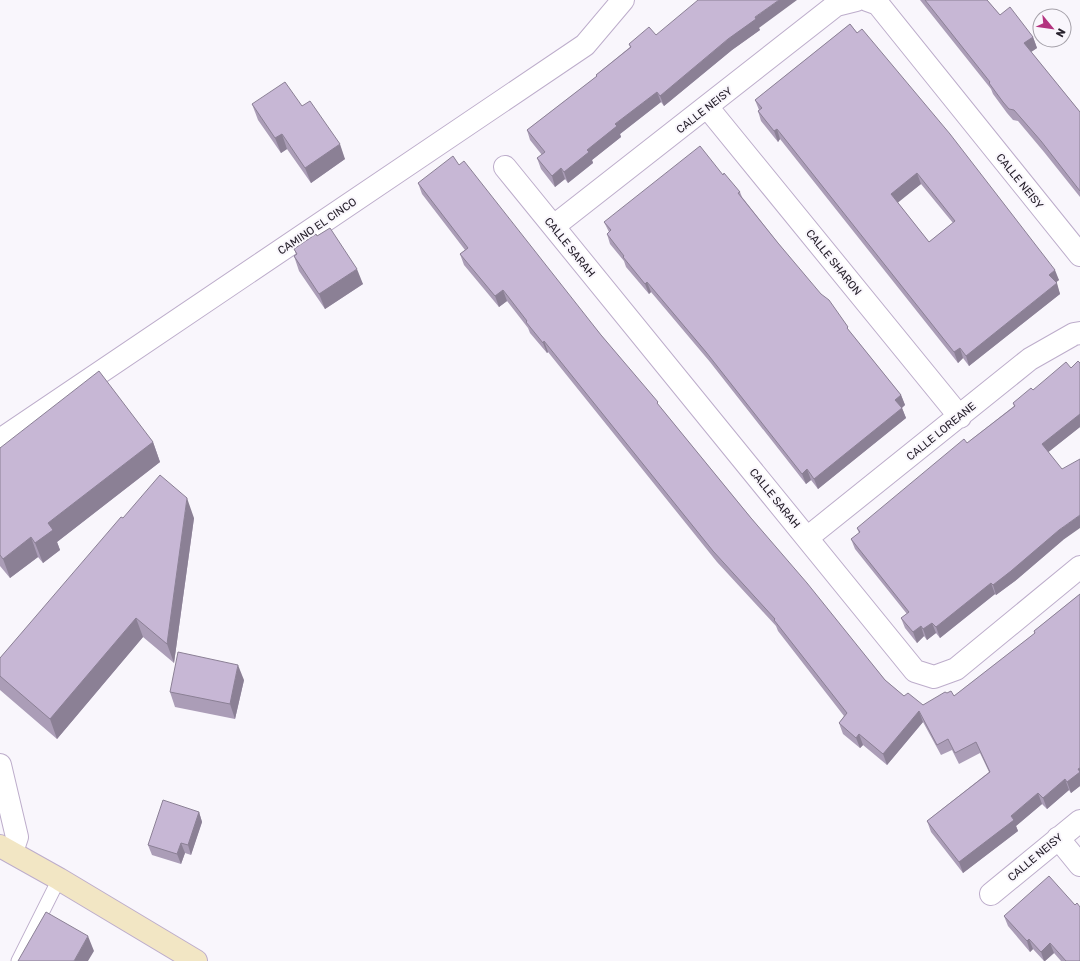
<svg xmlns="http://www.w3.org/2000/svg" width="1080" height="961" font-family="Rubik,sans-serif">
	<rect width="100%" height="100%" fill="#f9f6fc"/>
	<g fill="none" stroke-linecap="round" stroke-linejoin="round">
		<!-- lane casing -->
		<g stroke="#bdadcb" stroke-width="15">
			<path id="lane" d="M18,961l41,-82"/>
		</g>
		<!-- street casing -->
		<g stroke="#bdadcb" stroke-width="24">
			<path id="street" d="M867,0l11,4 202,251
				M708,108l252,309
				M505,167l410,504 19,6 22,-8 124,-102
				M554,226l282,-221 20,-5
				M0,440l585,-395 38,-45
				M807,538l223,-179 44,-25 6,-1
				M0,765l17,72 -5,15
				M1058,838l22,27
				M991,894l89,-73"/>
		</g>
		<!-- secondary casing -->
		<g stroke="#bdadcb" stroke-width="24">
			<path id="secondary" d="M0,846l59,33 137,82"/>
		</g>
		<!-- lane -->
		<use href="#lane" stroke="#fff" stroke-width="13"/>
		<!-- street -->
		<use href="#street" stroke="#fff" stroke-width="22"/>
		<!-- secondary -->
		<use href="#secondary" stroke="#f2e6c4" stroke-width="22"/>
	</g>
	<!-- wall -->
	<path fill="#ab9db7" fill-rule="evenodd" d="M920,0h67l13,15 33,22 4,11 -6,4 49,60v85l-36,-45 -26,-31 -5,-1 -6,-7 -14,-19 -2,-5z
		M850,24l209,256 -3,2 4,12 -91,72 -6,-8 -5,5 -178,-224 -2,3 -17,-21 -3,-10 1,-1 -4,-10zM921,184l32,39 -24,19 -32,-40z
		M759,28l1,2 -28,20 -68,56 -3,-4 -41,32 1,3 -29,23 1,3 -25,20 -3,-4 -10,8 -14,-18 -4,-11 5,-3 -12,-15 -3,-10 69,-53v-2l34,-28 -1,-3 27,-9z
		M252,104l50,2 43,53 -34,24 -24,-34 -6,4 -23,-33z
		M459,165l142,170 150,183 134,162 19,16 19,9 24,-12 7,3 80,-62v-3l46,-37v192l-9,7 -2,-3 -22,19 -5,-5 -26,22 2,5 -55,42 -32,-41 -4,-11 62,-49 -9,-19 -21,11 -7,-14 -11,5 -18,-33 -36,43 -24,-20 -3,3 -17,-14 -4,-11 5,-7 -66,-85 -2,-5 -59,-64 -169,-210 -1,1 -17,-20 -2,-5 -21,-27 -8,6 -35,-42 -4,-11 5,-4 -43,-56 -4,-11z
		M723,175l17,17 2,5 36,46 123,152 4,10 -3,3 4,10 -88,71 -7,-9 -5,4 -96,-122 -59,-70 -2,2 -23,-27 -2,-6 -14,-17 -3,-10 2,-2 -5,-10z
		M317,236l46,48 -38,25 -26,-38 -5,-15 2,-2 -2,-5z
		M1080,363v64l-32,25 15,88 -48,41 -19,14 -1,-1 -55,44 -4,-5 -9,7 -3,-4 -7,7 -12,-15 -4,-10 6,-4 -52,-65 -4,-10 8,-6 -2,-5 110,-85 47,-37 -1,-3 20,-13z
		M153,442l7,20 -103,80 3,8 -17,13 -5,-6 -28,21 -10,-12v-118z
		M123,518h71l-20,145 -31,-26 -86,102 -57,-49v-32z
		M244,680l-9,39 -60,-12 -5,-15z
		M199,812l3,10 -11,33 -6,-2 -4,11 -29,-9 -4,-10z
		M1075,905l5,56h-19l-7,-8 -9,8h-1l-11,-12 -3,3 -22,-26 -4,-10z"/>
	<!-- shaded-wall -->
	<path fill="#8b8095" d="M779,0h18l-38,28 1,2 -28,20 -68,56 -4,-10 95,-79z
		M1033,37l4,11 -9,6 -4,-11z
		M657,92l4,10 -41,32 1,3 -29,23 1,3 -25,20 -4,-11 51,-48z
		M777,129l3,10 -2,3 -4,-11z
		M282,134l5,15 -6,4 -6,-15z
		M340,144l5,15 -34,24 -6,-15z
		M561,168l4,11 -10,8 -3,-11z
		M917,173l4,11 -26,21 -4,-11z
		M357,269l6,15 -38,25 -6,-15z
		M1055,270l4,10 -6,5 -4,-10z
		M647,282l4,10 -2,2 -4,-10z
		M1057,283l3,11 -91,72 -3,-10z
		M503,290l4,11 -8,6 -4,-11z
		M544,341l4,11 -1,1 -4,-10z
		M960,348l3,10 -5,5 -4,-11z
		M901,395l4,10 -6,5 -4,-10z
		M902,408l4,10 -88,71 -4,-10z
		M1080,414v13l-34,27 -4,-10z
		M153,442l7,20 -103,80 3,8 -17,13 -8,-20 13,-20z
		M807,469l4,11 -5,4 -4,-10z
		M187,498l7,20 -20,145 -7,-19z
		M1080,515v13l-17,12 -48,41 -19,14 -3,-10 66,-55z
		M31,537l7,20 -28,21 -7,-19z
		M991,583l4,11 -55,44 -4,-11z
		M136,618l7,19 -86,102 -7,-20z
		M932,623l4,10 -9,7 -4,-11z
		M921,626l3,10 -7,7 -4,-11z
		M238,665l6,15 -9,39 -5,-15z
		M919,711l4,11 -36,43 -4,-11z
		M859,734l4,11 -3,3 -4,-10z
		M1080,768v18l-9,7 -4,-11z
		M1065,779l4,11 -22,19 -4,-11z
		M1038,793l4,11 -26,22 2,5 -55,42 -4,-11 52,-46z
		M199,812l3,10 -11,33 -3,-10z
		M181,843l4,10 -4,11 -4,-10z
		M88,936l6,15 -6,10h-14z
		M1029,939l4,10 -3,3 -3,-11z
		M1050,943l4,10 -9,8h-1l-3,-9z"/>
	<!-- building -->
	<path fill="#c7b7d5" stroke="#8b8095" fill-rule="evenodd" d="M698,0h81l-24,17 1,2 -28,20 -68,57 -3,-4 -42,32 2,2 -30,24 2,2 -25,20 -3,-4 -9,8 -15,-18 8,-6 -18,-22 70,-54 -1,-1 35,-28 -2,-3 20,-17 7,8z
		M925,0h62l13,15 10,-8 23,30 -9,6 56,69v79l-39,-50 -27,-31 -5,-1 -6,-7 -14,-19 1,-1z
		M850,24l7,9 5,-4 88,105 105,136 -6,5 8,8 -91,73 -6,-8 -6,4 -177,-223 -3,2 -16,-20 4,-3 -7,-8zM917,173l38,48 -26,21 -38,-48z
		M285,82l17,24 8,-5 30,43 -35,24 -23,-34 -7,4 -23,-34z
		M700,146l23,29 1,-2 16,19 -2,1 40,50 43,51 8,6 19,27 -1,1 54,67 -6,5 7,8 -88,71 -7,-10 -5,5 -96,-122 -59,-70 -2,2 -22,-27 1,-1 -17,-22 4,-4 -7,-8z
		M453,156l6,9 5,-4 137,174 57,67 -1,1 94,115 56,65 78,97 19,16 4,-3 15,12 22,-13 2,1 4,-2 3,5 81,-63 -1,-2 46,-37v174l-2,1 2,3 -13,10 -2,-3 -22,19 -5,-5 -27,23 3,4 -55,42 -32,-41 63,-49 -14,-30 -21,11 -7,-14 -11,6 -18,-34 -36,43 -24,-20 -3,4 -17,-15 8,-10 -73,-93 1,-1 -62,-68 -169,-210 -1,2 -17,-21 1,-1 -24,-31 -8,6 -35,-42 8,-6 -50,-65z
		M330,228l27,41 -38,25 -25,-38 3,-2 -3,-5 22,-15 1,2z
		M1078,361l2,2v51l-38,30 20,25 18,-10v56l-21,15 -48,41 -18,14 -2,-2 -55,44 -4,-4 -9,6 -2,-3 -8,6 -12,-14 8,-6 -58,-73 9,-7 -3,-4 107,-89 3,4 48,-37 -2,-3 18,-15 2,2 33,-28 5,6z
		M99,371l54,71 -105,81 5,7 -18,13 -4,-6 -28,22 -3,-4v-107z
		M160,475l27,23 -20,146 -31,-26 -86,101 -50,-43v-18l121,-141 2,1z
		M178,652l60,13 -8,39 -60,-12z
		M163,800l36,12 -11,33 -7,-2 -4,11 -29,-9z
		M1049,876l26,29 2,-2 3,4v54h-14l-16,-18 -9,9 -12,-13 -2,2 -23,-25z
		M46,912l42,24 -14,25h-56z"/>
	<g text-anchor="middle" stroke-width="4" stroke-linejoin="round" paint-order="stroke">
		<!-- street labels -->
		<g font-size="11" fill="#28222d" stroke="#f9f6fc">
			<text transform="translate(704 110) rotate(-38)" y="4">CALLE NEISY</text>
			<text transform="translate(1020 181) rotate(51)" y="4">CALLE NEISY</text>
			<text transform="translate(317 226) rotate(-34)" y="4">CAMINO EL CINCO</text>
			<text transform="translate(570 247) rotate(51)" y="4">CALLE SARAH</text>
			<text transform="translate(834 262) rotate(51)" y="4">CALLE SHARON</text>
			<text transform="translate(941 431) rotate(-39)" y="4">CALLE LOREANE</text>
			<text transform="translate(775 498) rotate(51)" y="4">CALLE SARAH</text>
			<text transform="translate(1035 857) rotate(-40)" y="4">CALLE NEISY</text>
		</g>
	</g>
	<!-- north arrow -->
	<g transform="translate(1052 28) rotate(119)"><circle r="19" fill="#f9f6fc" stroke="#a5a1a9"/>
	<path d="M0-3L7 15L0 10L-7 15Z" fill="#b3337f"/>
	<text y="-6" font-size="11" font-weight="bold" text-anchor="middle" fill="#28222d">N</text>
	</g>
</svg>
